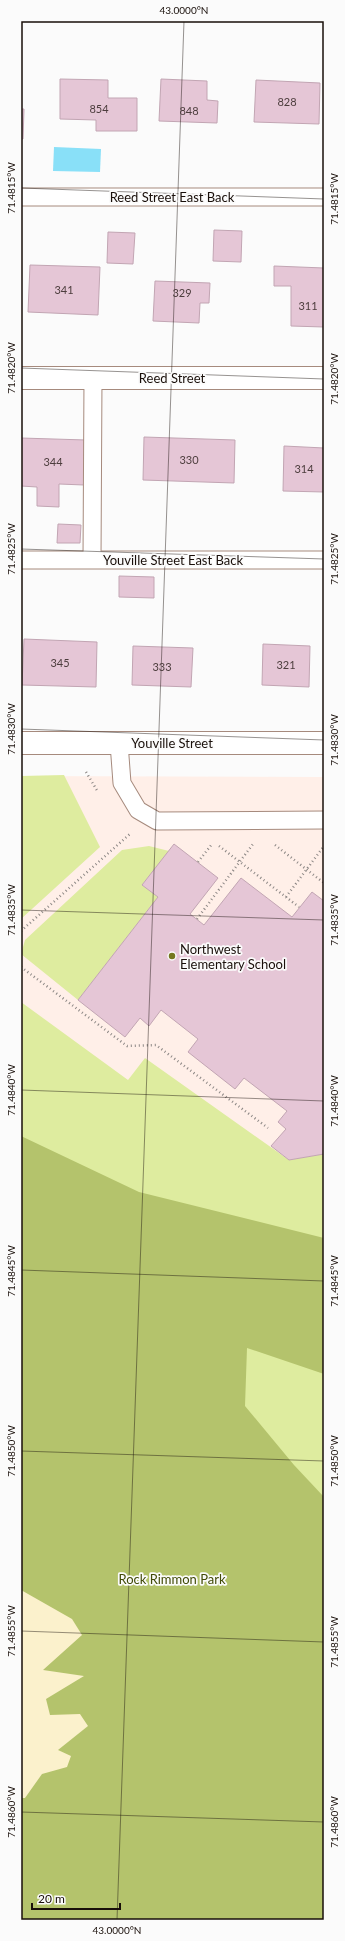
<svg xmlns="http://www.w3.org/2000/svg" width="345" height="1941" font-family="Lato,sans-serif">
	<rect width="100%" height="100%" fill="#fbfbfb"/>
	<!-- built -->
	<path fill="#ffefe8" d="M21,776l303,1v461l-303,-102z"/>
	<!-- green -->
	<path fill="#deec9f" d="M64,775l36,72 -79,72v-143z
		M149,846l20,5 -27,34 16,12 -80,103 -57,-46 4,-14 97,-90z
		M21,1002l107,78 17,-22 144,102 35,-6v766h-303z"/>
	<!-- forest -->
	<path fill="#b4c36c" d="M21,1136l118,56 185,46v136l-77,-26 -2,58 49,59 30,32v423h-303z"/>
	<!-- sand -->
	<path fill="#fbf1cc" d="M21,1590l51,29 10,16 -39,35 41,6 -38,23 4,16 30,-1 8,12 -30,24 13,6 -4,11 -25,7 -17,24h-4z"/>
	<!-- water -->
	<path fill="#89e0f8" d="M54,147l47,2 -1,23 -47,-1z"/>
	<!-- building -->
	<path fill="#e5c6d6" stroke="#c2a5b3" d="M60,79l48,1v18h29v33h-41v-11l-36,-1z
		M161,79l46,2v19l11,1 -1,22 -58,-2z
		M256,80l64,3 -1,41 -65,-2z
		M21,109h3l-1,30h-2z
		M214,230l28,1 -1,31 -28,-1z
		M108,232l27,1 -2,31 -26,-1z
		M30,265l70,2 -2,48 -70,-3z
		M274,266l50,2v59l-33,-1v-40h-17z
		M155,281l55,2 -1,20h-9l-1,20 -46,-2z
		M144,437l91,3 -1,43 -91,-3z
		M21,438l65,2 -2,45 -25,-1v23l-22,-1v-19l-16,-1z
		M284,446l40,2v44l-41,-1z
		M58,524l23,1 -1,18h-23z
		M119,576l35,1v21l-35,-1z
		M24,639l73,3 -1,45 -74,-2z
		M263,644l47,2 -1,41 -47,-2z
		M133,646l60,2 -2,39 -59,-2z
		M174,844l44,34 -28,36 14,11 37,-47 51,39 20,-25 12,9v253l-35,6 -18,-14 15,-17 -8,-7 9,-11 -43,-33 -9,11 -47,-37 10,-13 -37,-29 -12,16 -9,-8 -15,19 -47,-37 80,-103 -16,-12z"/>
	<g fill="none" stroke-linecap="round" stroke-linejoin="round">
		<!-- lane casing -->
		<g stroke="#a68a7d" stroke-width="19">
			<path id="lane" d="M21,197h303
				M21,560h303
				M92,560l1,-182
				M119,743l3,40 16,27 19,11 167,-1"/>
		</g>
		<!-- street casing -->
		<g stroke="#a68a7d" stroke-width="24">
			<path id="street" d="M21,378h303
				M21,743h303"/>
		</g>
		<!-- path -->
		<path stroke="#8c8785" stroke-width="2.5" stroke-dasharray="1 3" stroke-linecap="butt" d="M86,772l12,20
			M275,845l49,38
			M219,846l80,61
			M198,862l14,-18
			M286,897l38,-51
			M197,919l56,-75
			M21,931l110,-98
			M21,967l106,79 29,-1 112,83"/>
		<!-- lane -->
		<use href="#lane" stroke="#fff" stroke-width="17"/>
		<!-- street -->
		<use href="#street" stroke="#fff" stroke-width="22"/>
	</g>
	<!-- ticks -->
	<path fill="none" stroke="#190f0a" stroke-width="1" stroke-opacity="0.45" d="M21,188l303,11M21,368l303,11M21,549l303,10M21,729l303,11M21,910l303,10M21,1090l303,11M21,1270l303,11M21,1451l303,10M21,1631l303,11M21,1812l303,10M117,1920l67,-1899"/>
	<!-- markers -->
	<circle fill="#75771e" stroke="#fbfbfb" stroke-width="1.5" cx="172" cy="956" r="4"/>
	<g text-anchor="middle" stroke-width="3.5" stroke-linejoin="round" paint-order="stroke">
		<!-- number labels -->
		<g font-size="11" fill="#4c3d3d">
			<text x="287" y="106">828</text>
			<text x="99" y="113">854</text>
			<text x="189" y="115">848</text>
			<text x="64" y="294">341</text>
			<text x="182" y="297">329</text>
			<text x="308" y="310">311</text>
			<text x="189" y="464">330</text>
			<text x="53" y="466">344</text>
			<text x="304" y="473">314</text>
			<text x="60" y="667">345</text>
			<text x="286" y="669">321</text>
			<text x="162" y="671">333</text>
		</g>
		<!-- street labels -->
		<g font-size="13" fill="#190f0a" stroke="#fbfbfb">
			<text x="172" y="202">Reed Street East Back</text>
			<text x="172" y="383">Reed Street</text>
			<text x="173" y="565">Youville Street East Back</text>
			<text x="172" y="748">Youville Street</text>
		</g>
		<!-- poi labels -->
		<g font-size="13" fill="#190f0a" stroke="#fbfbfb" text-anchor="start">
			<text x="180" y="954">Northwest<tspan x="180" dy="15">Elementary School</tspan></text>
		</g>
		<!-- park labels -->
		<g font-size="13" fill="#424b08" stroke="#fbfbfb">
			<text x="172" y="1584">Rock Rimmon Park</text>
		</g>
	</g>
	<!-- border -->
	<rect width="345" height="1941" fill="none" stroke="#fbfbfb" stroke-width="44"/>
	<!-- scale -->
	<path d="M32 1903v6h88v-6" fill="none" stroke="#190f0a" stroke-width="2"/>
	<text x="38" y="1903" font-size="12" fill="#190f0a" stroke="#fbfbfb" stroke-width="3" paint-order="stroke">20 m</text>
	<rect x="22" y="22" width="301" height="1897" fill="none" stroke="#190f0a" stroke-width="1.5"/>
	<g font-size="10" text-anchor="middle" fill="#190f0a">
		<text x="184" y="14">43.0000°N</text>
		<text transform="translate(11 188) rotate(-90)" y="4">71.4815°W</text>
		<text transform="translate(334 199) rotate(-90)" y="4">71.4815°W</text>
		<text transform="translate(11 368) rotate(-90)" y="4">71.4820°W</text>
		<text transform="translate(334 379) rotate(-90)" y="4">71.4820°W</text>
		<text transform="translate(11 549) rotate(-90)" y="4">71.4825°W</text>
		<text transform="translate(334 559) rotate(-90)" y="4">71.4825°W</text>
		<text transform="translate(11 729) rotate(-90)" y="4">71.4830°W</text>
		<text transform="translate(334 740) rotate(-90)" y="4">71.4830°W</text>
		<text transform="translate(11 910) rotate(-90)" y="4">71.4835°W</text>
		<text transform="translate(334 920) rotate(-90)" y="4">71.4835°W</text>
		<text transform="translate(11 1090) rotate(-90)" y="4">71.4840°W</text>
		<text transform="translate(334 1101) rotate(-90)" y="4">71.4840°W</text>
		<text transform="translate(11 1271) rotate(-90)" y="4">71.4845°W</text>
		<text transform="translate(334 1281) rotate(-90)" y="4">71.4845°W</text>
		<text transform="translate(11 1451) rotate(-90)" y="4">71.4850°W</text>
		<text transform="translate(334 1461) rotate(-90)" y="4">71.4850°W</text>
		<text transform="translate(11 1631) rotate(-90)" y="4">71.4855°W</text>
		<text transform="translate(334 1642) rotate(-90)" y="4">71.4855°W</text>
		<text transform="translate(11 1812) rotate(-90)" y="4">71.4860°W</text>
		<text transform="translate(334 1822) rotate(-90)" y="4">71.4860°W</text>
		<text x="117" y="1934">43.0000°N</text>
	</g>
</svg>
